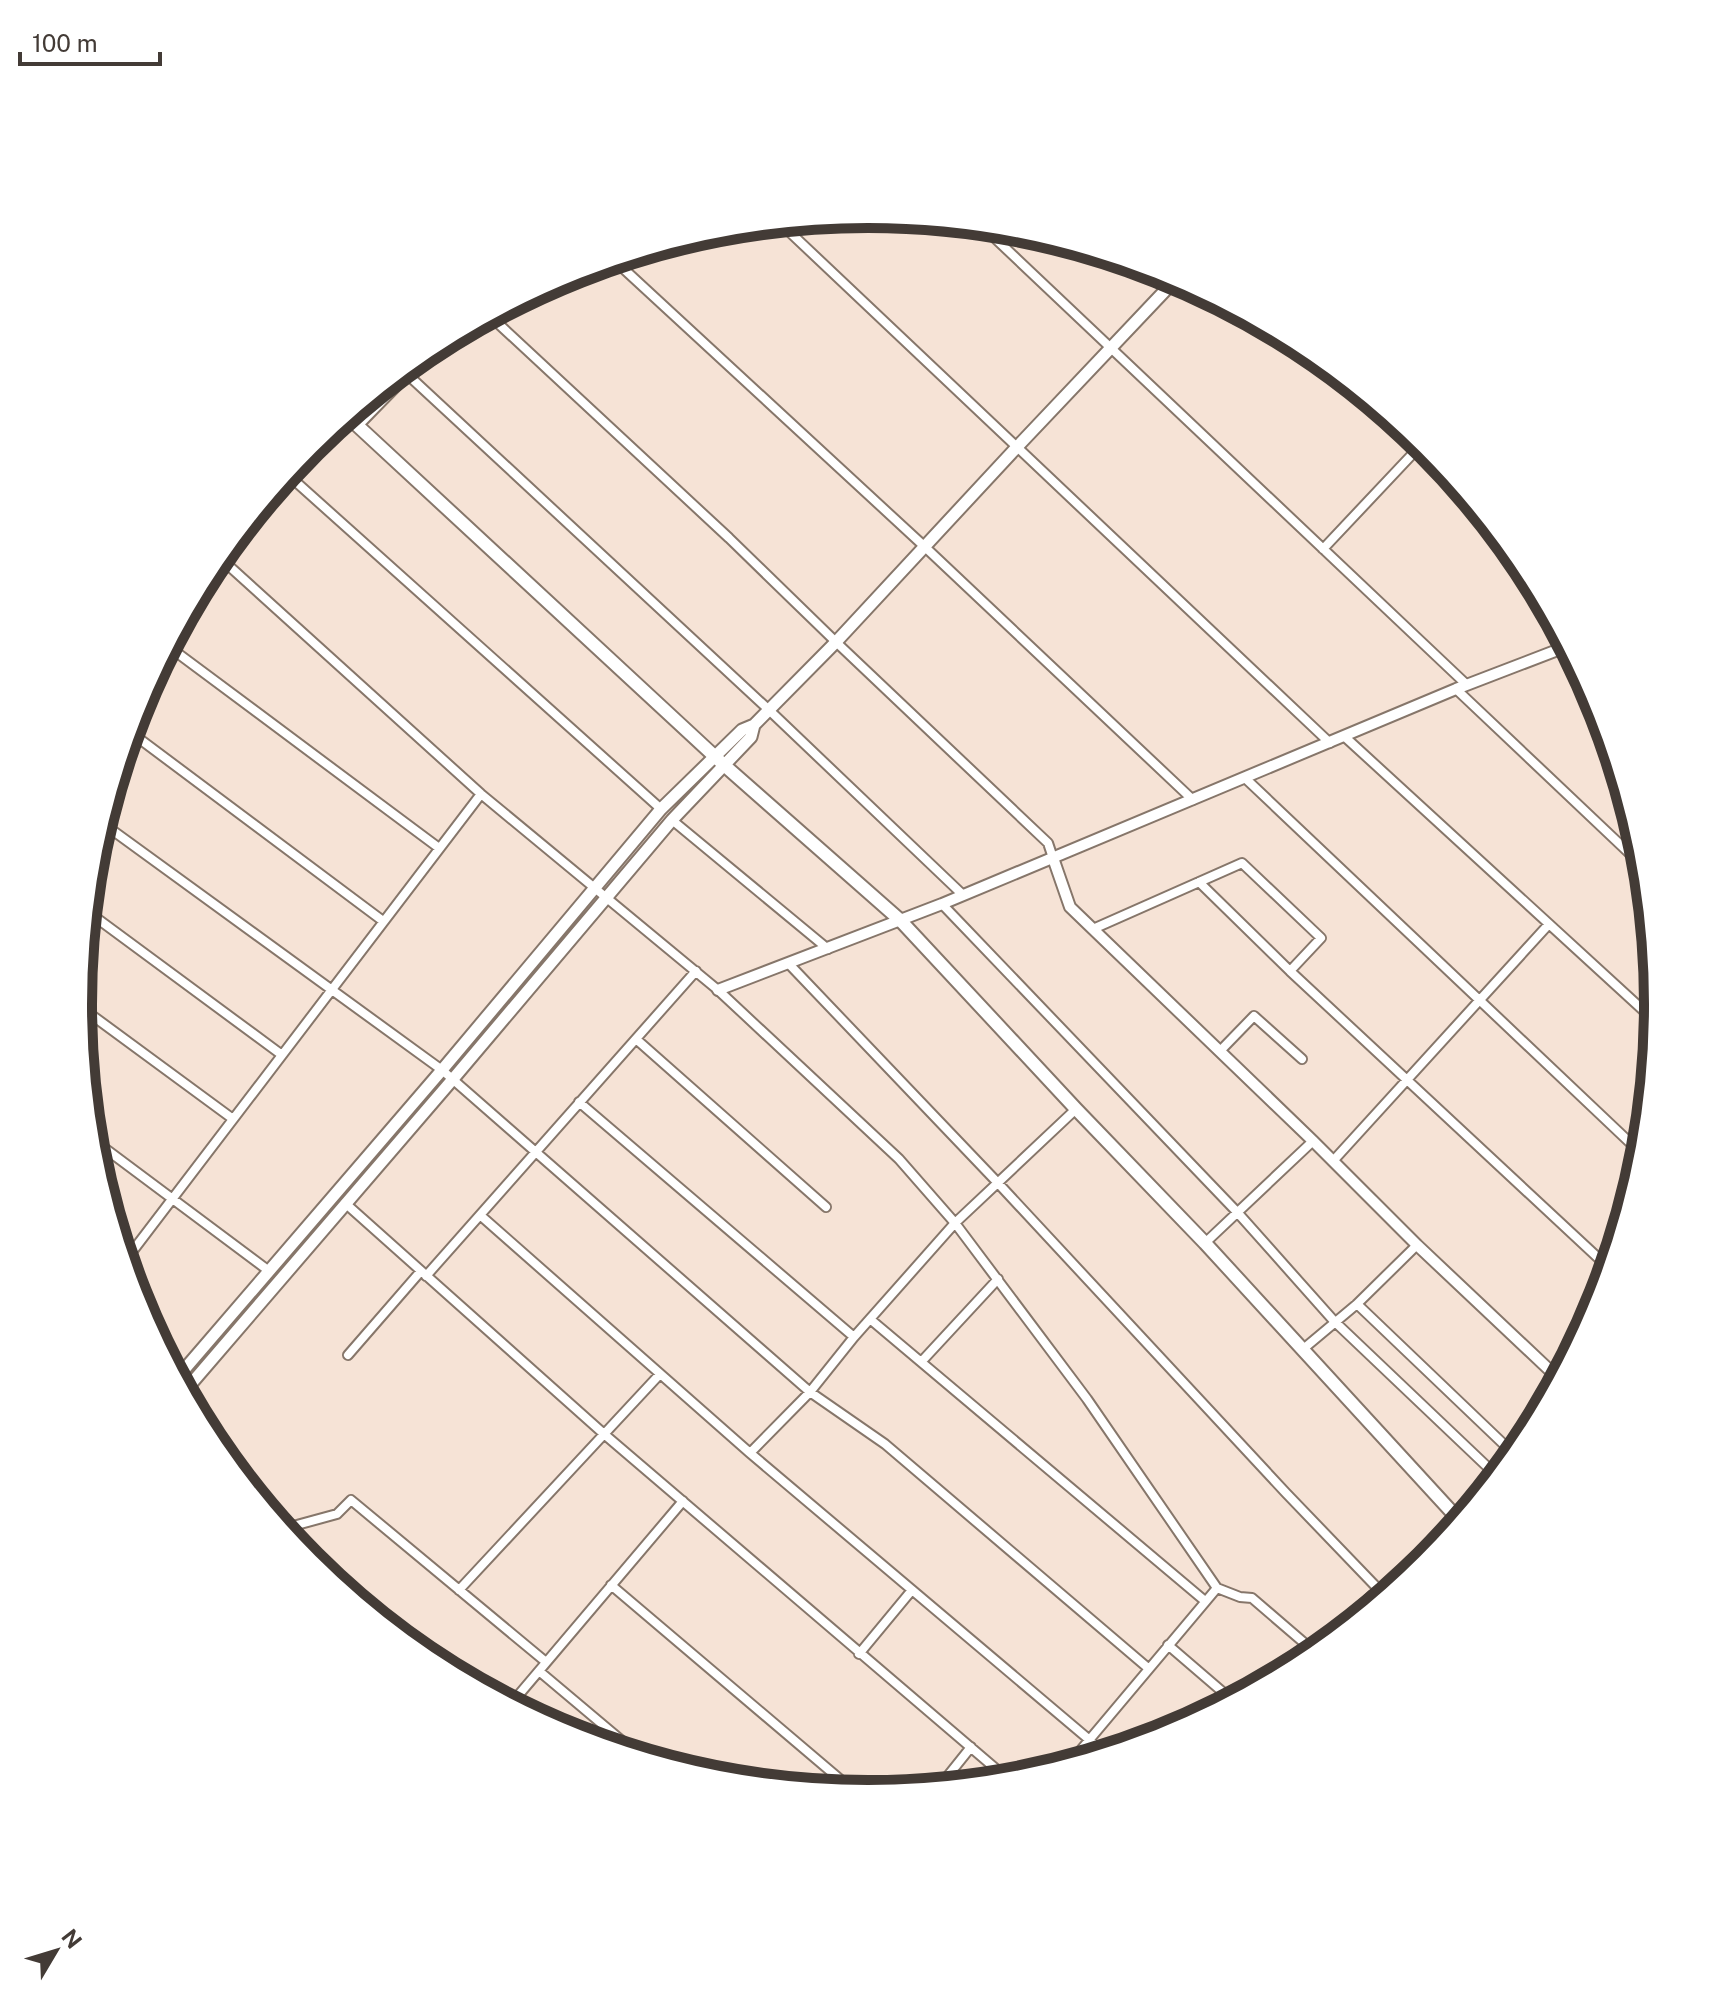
<svg xmlns="http://www.w3.org/2000/svg" width="1736" height="2007" font-family="'Public Sans',sans-serif">
	<rect width="100%" height="100%" fill="#f6e3d6"/>
	<g fill="none" stroke-linecap="round" stroke-linejoin="round">
		<!-- minor casing -->
		<g stroke="#86766a" stroke-width="12">
			<path id="minor" d="M779,222l551,521
				M981,225l486,460
				M613,259l312,288 268,253
				M489,315l240,223 107,104 212,201 5,15
				M408,375l361,335 194,185
				M1344,377l110,101
				M358,426l80,-82 -1,-1
				M286,473l375,336
				M1323,549l98,-104
				M218,556l263,238 237,196 181,169 56,64 132,176 130,189 23,9 12,1 64,55
				M168,646l271,202
				M1558,650l24,22
				M1456,689l189,179
				M129,731l254,190
				M1345,737l311,285
				M1245,778l398,377
				M672,820l156,129
				M101,822l341,248 368,322 75,52 263,224
				M1199,882l91,89 319,297
				M942,904l295,308 97,109 163,155
				M87,911l195,144
				M1093,929l149,-66 79,75 -31,33
				M789,964l208,218 289,311 99,103
				M78,1005l155,114
				M636,1039l190,168
				M1220,1051l34,-35 48,43
				M579,1102l275,235
				M91,1138l178,133
				M1333,1161l216,-237
				M345,1203l259,231 405,346
				M480,1215l270,238 355,300
				M1205,1243l108,-102
				M125,1261l356,-467
				M426,1276l270,-305
				M1357,1304l158,151
				M870,1319l335,282
				M1302,1350l55,-46 60,-59
				M348,1355l73,-84
				M922,1361l76,-82
				M750,1453l60,-61 44,-55 101,-114 121,-114
				M282,1529l55,-15 14,-14 195,162
				M611,1585l244,207
				M459,1590l201,-216
				M1168,1645l64,55
				M859,1654l53,-64
				M1295,1666l162,-148
				M539,1671l101,85
				M511,1704l172,-203
				M1069,1764l148,-176
				M939,1787l32,-40"/>
		</g>
		<!-- tertiary casing -->
		<g stroke="#86766a" stroke-width="14">
			<path id="tertiary" d="M1053,858l17,49 243,234 104,104 142,134
				M718,990l224,-86 514,-215 112,-43"/>
		</g>
		<!-- secondary casing -->
		<g stroke="#86766a" stroke-width="15">
			<path id="secondary" d="M177,1378l265,-308 219,-261 81,-79 12,-5 82,-83 181,-195 161,-170
				M184,1392l269,-313 219,-259 79,-83 3,-12"/>
		</g>
		<!-- primary casing -->
		<g stroke="#86766a" stroke-width="16">
			<path id="primary" d="M346,415l378,350 176,155 176,189 129,134 255,278"/>
		</g>
		<!-- minor -->
		<use href="#minor" stroke="#fff" stroke-width="8"/>
		<!-- tertiary -->
		<use href="#tertiary" stroke="#fff" stroke-width="10"/>
		<!-- secondary -->
		<use href="#secondary" stroke="#fff" stroke-width="11"/>
		<!-- primary -->
		<use href="#primary" stroke="#fff" stroke-width="12"/>
	</g>
	<!-- crop -->
	<path d="M0 0H1736V2007H0ZM92 1004a776 776 0 1 1 1552 0a776 776 0 1 1-1552 0Z" fill="#fff" fill-rule="evenodd"/>
	<path fill="none" stroke="#433b36" stroke-width="10" d="M92 1004a776 776 0 1 1 1552 0a776 776 0 1 1-1552 0Z"/>
	<!-- north arrow -->
	<g transform="translate(56 1951) rotate(52)" stroke="#ffffff" stroke-width="6" paint-order="stroke">
	<path d="M0-6L14 30L0 20L-14 30Z" fill="#433b36"/>
	<text y="-12" font-size="22" font-weight="bold" text-anchor="middle" fill="#433b36">N</text>
	</g>
	<!-- scale -->
	<path d="M20 52v12h140v-12" fill="none" stroke="#433b36" stroke-width="4"/>
	<text x="32" y="52" font-size="24" fill="#433b36" stroke="#ffffff" stroke-width="6" paint-order="stroke">100 m</text>
</svg>
